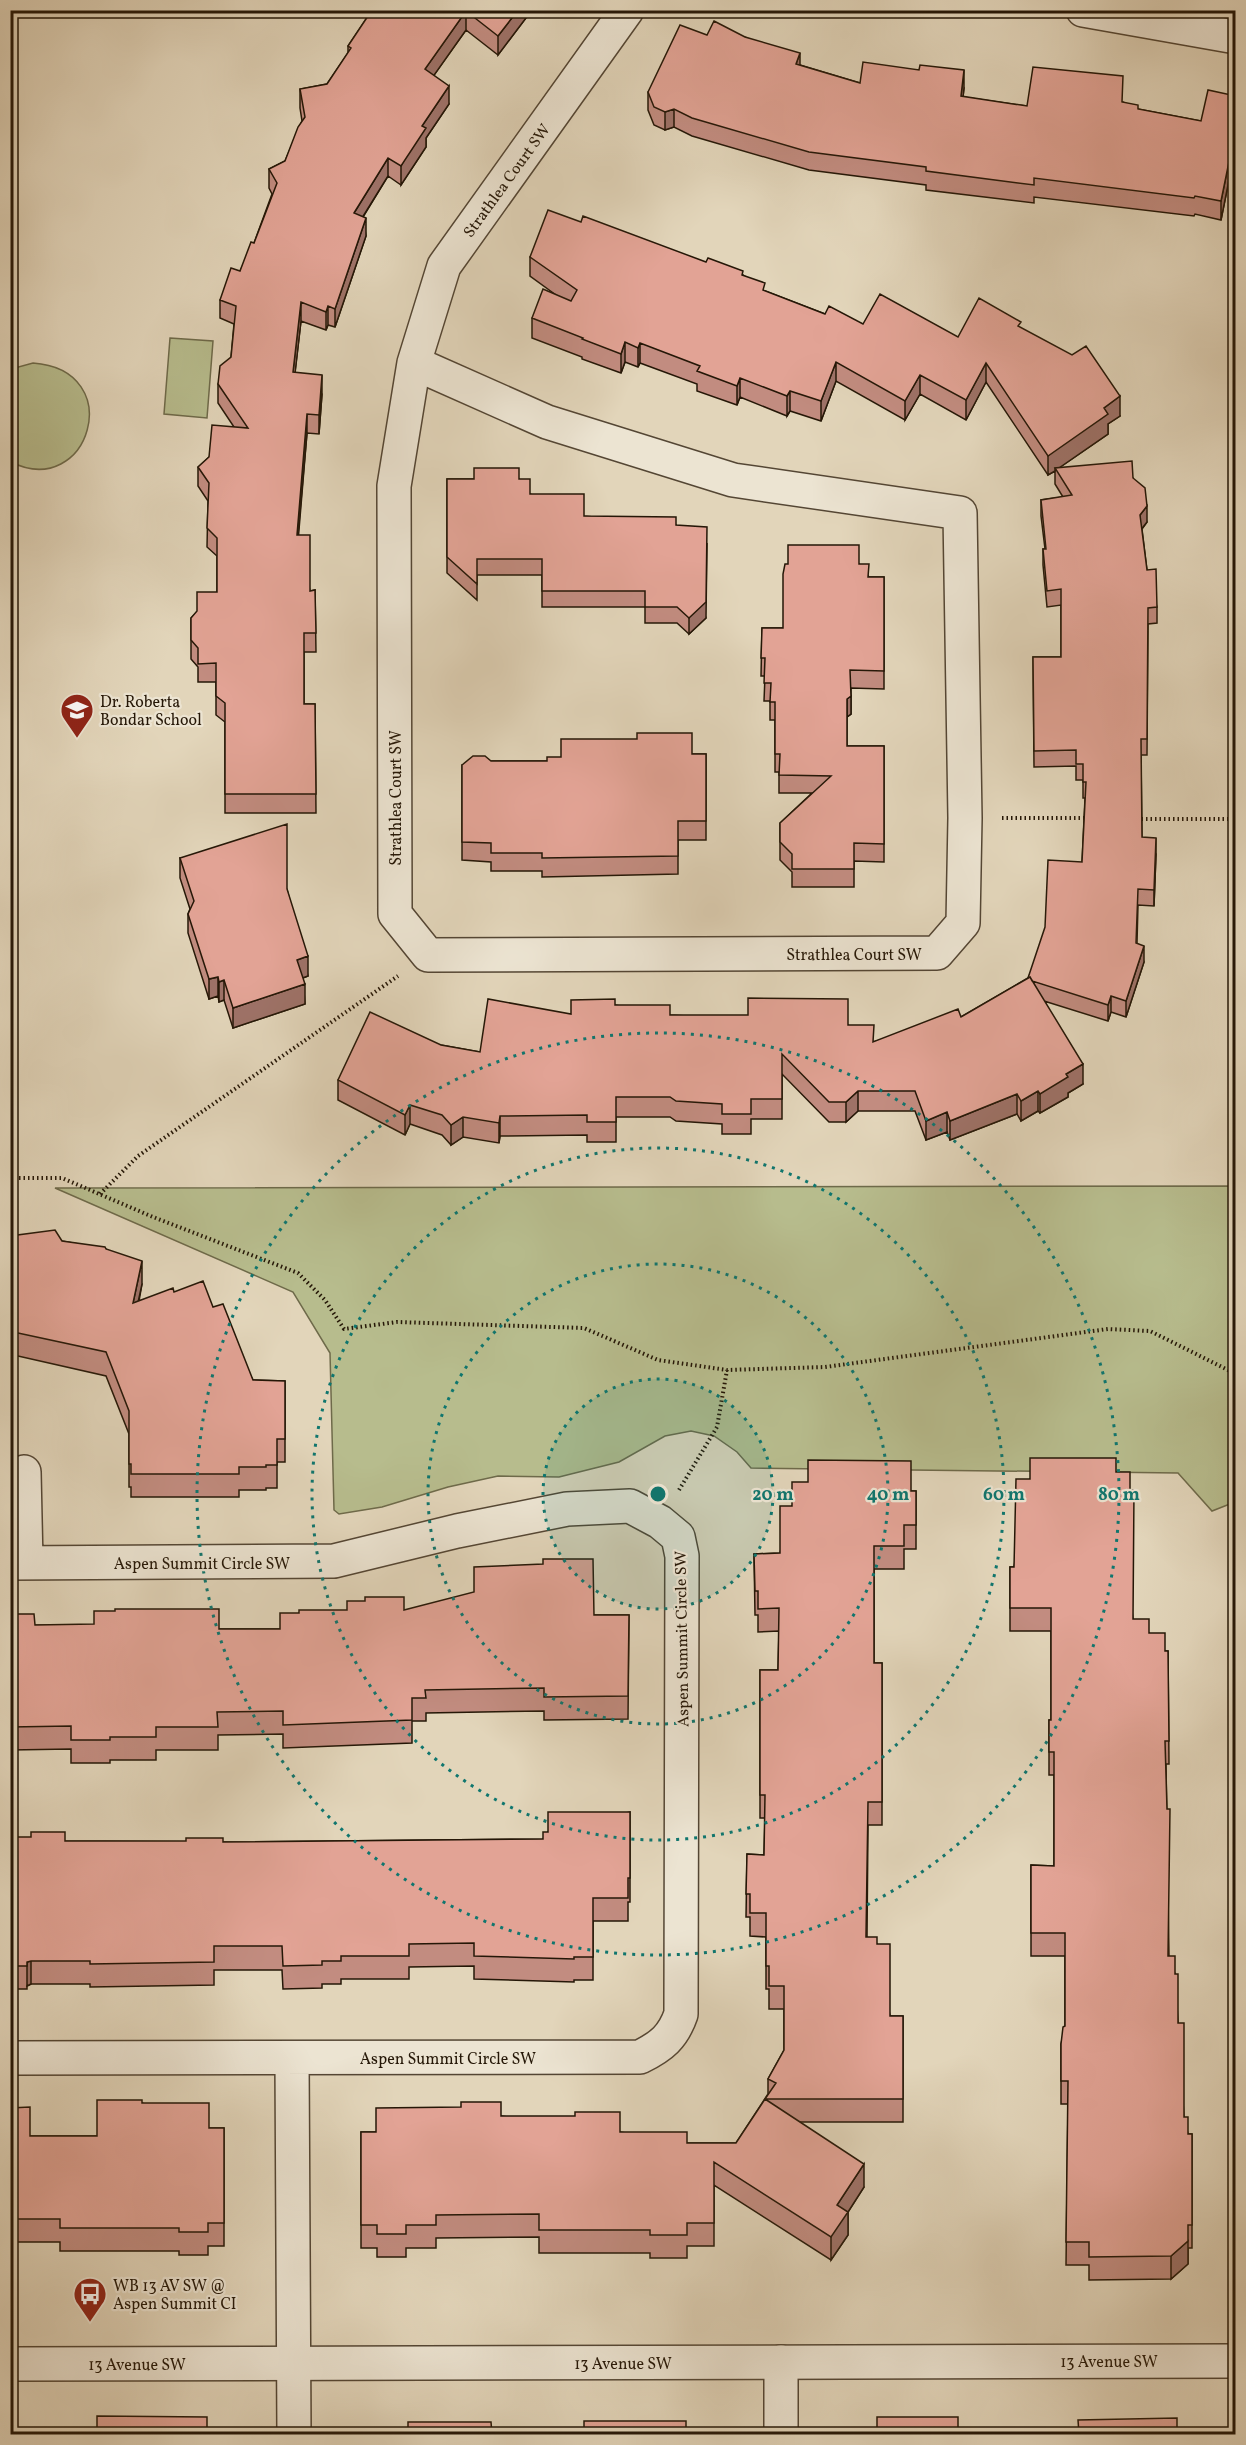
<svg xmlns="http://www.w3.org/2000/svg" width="1246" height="2445" font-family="Vollkorn,serif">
	<rect width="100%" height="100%" fill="#e2d5ba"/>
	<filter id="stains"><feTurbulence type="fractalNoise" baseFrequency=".00333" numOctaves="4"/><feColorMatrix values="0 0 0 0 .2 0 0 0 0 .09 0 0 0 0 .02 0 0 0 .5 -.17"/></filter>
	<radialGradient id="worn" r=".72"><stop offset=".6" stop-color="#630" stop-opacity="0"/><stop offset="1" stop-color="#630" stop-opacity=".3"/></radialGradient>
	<!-- green -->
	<path fill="#b7bc8d" stroke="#6e6a4a" stroke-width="1.5" d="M170,338l43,3 -6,77 -43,-4z
		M33,363c96,7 56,138 -22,99v-93z
		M1235,1186v316l-23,9 -34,-38 -427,-5 -14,-16 -23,-16 -23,-5 -26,5 -46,26 -60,15 -61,-1 -50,11 -66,20 -43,7 -5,-4 -4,-157 -37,-61 -238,-104z"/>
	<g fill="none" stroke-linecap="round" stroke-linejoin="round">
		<!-- minor casing -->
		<g stroke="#544634" stroke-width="36">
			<path id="minor" d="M1083,10l153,27
				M414,363l133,59 186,58 227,33 5,305 -2,105 -26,30 -509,2 -33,-41 -1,-428 20,-123 30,-97 183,-256
				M24,1472l2,91
				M10,1563l324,-2 123,-30 110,-22 63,-3 30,16 18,15 4,19 -1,458c-8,23 -19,32 -41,43l-630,1
				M292,2059l2,375
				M781,2362v72"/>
		</g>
		<!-- tertiary casing -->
		<g stroke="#544634" stroke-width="36">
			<path id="tertiary" d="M10,2364l1226,-3"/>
		</g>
		<!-- path -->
		<path stroke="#251707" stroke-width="4" stroke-dasharray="1.5 3" stroke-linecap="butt" d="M1002,818h86
			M1137,819h99
			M10,1178h52l91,39 145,56 27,27 19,29 53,-7 187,6 74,32 69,10 98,-3 283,-38 42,2 86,43
			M100,1194l38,-38 260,-180
			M679,1490l38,-63 10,-57"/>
		<!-- minor -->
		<use href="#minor" stroke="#ece4d2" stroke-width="33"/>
		<!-- tertiary -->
		<use href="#tertiary" stroke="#ece4d2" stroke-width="33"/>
	</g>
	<!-- wall -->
	<path fill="#c28c80" stroke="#251707" stroke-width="1.5" d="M372,10h160l-34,45 -32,-25 -32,45 15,29 -23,34v9l-25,38 -13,-9 -25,41 3,19 -31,91 -7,-2 -2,5 -25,-9 -6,51 27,22 -3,40 -12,-1 -9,102 12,56 5,-1 1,62h-12v52h11l1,109h-91v-91l-9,-7v-33h-18v-15l-7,-8v-41l26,-26v-36l-10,-9 1,-46 -10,-15v-19l11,-10 25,-30 -16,-24v-19l13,-27 3,-33 -14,-6v-18l20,-29 14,-28 18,-49 -3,-6v-19l16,-8 17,-40 -2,-13v-19l27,-5 21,-31v-7z
		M707,35l38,2 55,28 60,18 104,5 -1,9 64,9 96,-4 15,7 63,12 35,-25v65l-3,-1 -12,60 -26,-6 -1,2 -160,-19v6l-108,-13v-5l-117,-15 -117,-34 -18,-9 -9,3 -11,-5 -6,-15v-18z
		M581,222l162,53 22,16 60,23 38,10 95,13 63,-9 99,88 -12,8v10l-49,34 74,10 14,44 -5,7 5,41 10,37v16l-9,1 -1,131h-6l1,82 14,17 -2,52 -16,-1 -1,38 7,19 -18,55 -15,-5 -3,9 -64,-20 39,83 -15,9v4l-28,16 -2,-2 -17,10 -4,-7 -67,26 -3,-8 -21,8 -11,-29h-57l-12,11h-17l-47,-48v45h-31v15h-29v-10l-46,-3 -6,-4h-54v25h-29v-7l-87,1 -1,7 -36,-6 -12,8 -9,-10 -32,-11 -5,11 -67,-35v-20l103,-35 39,7 91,-38 44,-9 55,10 178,10 25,17 88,-25 67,-39 54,-116 3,-64h-2v-18h-7v-14l-42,1 -1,-110h28v-52l-14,2 -4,-42v-16h2l-4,-33v-16l22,-3 -8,-13v-13l-7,4 -62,-93 -20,38 -46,-26 -15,26 -69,-39 -15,40 -31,-10 -3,5 -47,-19 -3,8 -40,-14v-7l-57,-21 -2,4 -13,-5 -4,11 -39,-14v-2l-50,-19v-20l24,-23 -26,-19v-19z
		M447,479h72l11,15 54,22 92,9 30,93 -17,16 -12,-11h-32v-16h-103v-32h-65v25l-30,-27z
		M859,564l10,13h15v112l-33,-1v26l-4,3v29h37v116l-30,-1v26h-62v-15l-12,-12v-37l32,-30h-33v-21h-4v-52h-5v-19h-6l1,-25h-4l1,-48h21z
		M692,754h14v86h-28v34l-136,3v-6h-51v-9l-29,-2v-95l29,-4h56z
		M180,858l107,31 21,87 -5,2 2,26 -72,24 -9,-28 -5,2 -1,-6 -9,3 -21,-66v-19l2,-5 -10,-31z
		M10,1236l52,5 44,8 36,35 -3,17 35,-9 39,15 40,73 32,1v81h-8v26h-11v2h-27v7h-108v-10h-2v-53l-23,-58 -88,-20h-8z
		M1116,1472l17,147 16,14 16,18h3l1,113h-3l3,192 6,18 9,143 4,17h4v114h-4v16l-17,15 -82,1v-15h-23l2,-161h-7v-60l4,-18v-70h-34v-91l23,1v-91h-5v-55h2v-89h-41v-64h4l16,-88z
		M911,1491h5v58h-12v20h-30v94h8v162h-14l-1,112 10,7 13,72h13v106h-103l64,65 -16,25v23l-17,25 -117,-75v61h-27v12h-37v-5h-111v-16l-103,1v10h-30v9h-29v-9h-16v-116h15l125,-16 119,16 67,11h49l32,-49v-15l16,-29v-41h-15v-20h-3v-52l-16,-1v-19h-4l1,-63 17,1 1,-37h-5v-148h18l1,-39 -21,1v-17h-3l-1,-61 26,-1 12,-47z
		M404,1610l190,5h35l-1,104 -84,1v-9l-118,2v8h-14v22l-129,5v-14l-65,1v15h-62v10h-46v3h-39v-14l-61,1v-136l25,11 184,4h61l19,-16z
		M630,1812v90h-2v19h-35v59h-19v2l-100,-3v-13l-65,1v12h-68v5h-19v4l-39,1 -1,-19h-68v15l-124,2v-3h-59l-4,2v3h-17v-152l55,4 158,1 320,-3 5,-7z
		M142,2103l67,25h15v118h-16v9h-29v-4h-119v-9h-50v-134l20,28h67z"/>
	<!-- shaded-wall -->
	<path fill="#9e7268" stroke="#251707" stroke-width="1.5" d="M518,10h14l-34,45v-19z
		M466,11v19l-41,58v-19z
		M800,53v18l-4,-7z
		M964,70v18l-3,27v-19z
		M449,86v18l-23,34v9l-25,38v-19l21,-40z
		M674,109v18l-9,3v-18z
		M1233,142v18l-12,60v-19z
		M388,158v18l-34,55v-18z
		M366,218v18l-31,91v-18z
		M301,302v19l-8,70v-19z
		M328,306v19l-2,5v-18z
		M625,342v20l-4,11v-19z
		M640,343v20l-2,4v-19z
		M836,362v19l-15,40v-20z
		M986,363v19l-20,38v-20z
		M322,375v19l-3,40v-19z
		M920,375v19l-15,26v-19z
		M740,378v19l-3,8v-19z
		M790,391v20l-3,5v-20z
		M1120,396v20l-12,8v10l-52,36 -1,-2v3l-7,4v-19l56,-48z
		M307,414v19l-10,121v-19z
		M1147,506v16l-7,9v-16z
		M707,543l-1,75 -17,16v-16z
		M851,696v18l-4,3v-18z
		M1156,838v16l-2,52v-16z
		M1144,946v16l-18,55v-16z
		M308,956v20l-11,4v-20z
		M218,977v19l-9,3v-20z
		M224,980v20l-5,2v-20z
		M305,984v20l-72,24v-20z
		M1111,996v16l-3,9v-16z
		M1083,1064v20l-15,9v4l-28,16v-19l26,-20z
		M858,1091v20l-12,11v-20z
		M1038,1091v20l-17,10v-20z
		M1017,1094v20l-67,26v-19z
		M410,1105v19l-5,11v-20z
		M947,1112v20l-21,8v-19z
		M500,1116v20l-1,7v-20z
		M463,1117v20l-12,8v-20z
		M142,1261v23l-9,42v-23z
		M31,1961v23l-4,2v-24z
		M864,2164v23l-16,25v23l-17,25v-23l6,-32z
		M1188,2241v23l-17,15v-23z"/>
	<!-- building -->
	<path fill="#e2a395" stroke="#251707" stroke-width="1.5" d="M372,10h146l-20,26 -32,-25 -41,58 24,17 -27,40 4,2 -25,38 -13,-8 -34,55 12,5 -31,91 -7,-3 -2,6 -25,-10 -8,70 29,3 -3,40 -12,-1 -10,121h13v56l5,-1 1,43h-12v71h11l1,90h-91v-91l-9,-7v-33l-18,1v-16l-7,-8v-22l6,-7v-19h20v-54l-10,-10 2,-45 -11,-16 11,-10 3,-32 36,3 -30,-44 2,-18 11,-9 5,-51 -16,-6 11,-32 9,3 11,-29 3,1 23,-60 -8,-14 16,-8 13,-34 7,-10 -5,-28 27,-5 24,-36 -3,-2z
		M714,21l31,16 55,16 -4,11 64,19 3,-21 56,8 1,-5 44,5 -3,26 66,10 6,-39 90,9 -1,26 16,3v4l63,12 7,-31 28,6v46h-3l-12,59 -26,-5 -1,2 -160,-20v7l-108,-14v-4l-117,-15 -117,-34 -18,-9 -9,3 -11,-5 -6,-15 32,-67 27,10z
		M548,210l33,12 2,-6 123,46 2,-4 35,13 -1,4 23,8 -2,7 62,24 4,-8 34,18 17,-30 78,43 21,-39 42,24 -3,4 54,29 14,-9 34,50 -16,12 4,6 -60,42 -62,-93 -20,37 -46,-25 -15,26 -69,-39 -15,39 -31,-10 -3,5 -47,-18 -3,8 -40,-15 3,-5 -60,-23 -2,5 -13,-6 -4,12 -39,-15 1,-1 -51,-20 11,-29 28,12 6,-11 -47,-33z
		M1132,461l1,17 12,10 2,18 -7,9 7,55 9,-1 1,38 -9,1 -1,131h-6l1,98 14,1 -2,52 -16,-1 -2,54 8,3 -18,55 -15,-5 -3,9 -76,-24 -2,-4 -2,1 17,-51 3,-67 34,2 4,-80h-3v-18h-7v-14l-42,1 -1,-94h28v-68l-14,2 -4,-42h3l-5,-49 31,-5 -17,-27z
		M474,468h45v11h11v15h54v22l92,1v8l31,2 -1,75 -17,16 -12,-11h-32v-16h-103v-32h-65v25l-30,-27v-78h27z
		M788,545h71v19h10l-1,13h16v94l-34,-1 1,26 -4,3v47h37v98l-30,-1v26h-62v-15l-12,-12v-19l51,-47 -52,-1 1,-21h-5v-52h-5l1,-19h-7l1,-25h-4l1,-30h21v-54l2,-10h3z
		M637,733h55v21h14v67h-28v35l-136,2v-5h-51v-10l-29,-1v-77l11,-9h12l6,5h56v-4h14v-18h76z
		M287,824v65l21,67 -11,4 8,24 -72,24 -9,-28 -5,2 -1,-5 -9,2 -21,-65 6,-13 -14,-43z
		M1030,977l53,87 -17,10 2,3 -28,17 -2,-3 -17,10 -4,-7 -67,27 -3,-9 -21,9 -11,-30h-57l-12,11h-17l-47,-48v45h-31v15h-29v-10l-46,-3 -6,-4h-54v25h-29v-7l-87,1 -1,7 -36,-6 -12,8 -9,-10 -32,-10 -5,10 -67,-35 32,-68 71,33 39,7 8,-53 83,15v-14l44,-1v6h55v10h78v-17l100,1v26h26l-1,17 85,-33 3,8z
		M55,1230l7,11 43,6 1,2 36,12 -9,42 40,-15 1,4 29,-11 10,26 10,-3 30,76 32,1v58h-8v26h-11v2h-27v7h-108v-10h-2v-53l-23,-59 -88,-19h-8v-97z
		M1030,1458h86v14h14v18h4l-1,129h16v14h16v18h3l1,90h-4l2,68h3l-2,147h7v18h3v49h6v94h4v17h4v91h-4v16l-17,15 -82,1v-15h-23l2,-161h-7v-37l2,-17 2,-1v-93h-34v-68l23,1v-114h-5v-32h2v-112h-41v-41h4l2,-88h14z
		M808,1460l103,1v30h5v34h-12v21h-30v117h8v139h-14l-2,135h11v7h13v72h13v83h-138l11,-16 -8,-4 16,-29v-64h-15v-20h-3v-53h-16v-19h-4l1,-40 17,1 1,-60h-5v-125h18l1,-62 -21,1v-18h-3l-1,-37 26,-1v-47h12v-24h16z
		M543,1559h50l1,56h35l-1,81 -84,1v-9l-119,2 1,8h-14v22l-129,5v-14l-66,1 1,15h-62v10h-46v3h-39v-14l-61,1v-113h24l1,11 59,-1v-13h21v-2h104v20h61v-16h19v-3h48v-9h18v-4h39v13l70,-18v-25l69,-3z
		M548,1812h82v66h-2v20h-35v59h-19v2l-100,-3v-13l-65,1v12h-68v5h-19v4l-39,1 -1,-20h-68v16l-124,2v-3h-59l-4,1v4h-17v-129h21v-5h34v9h121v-3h37v4l320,-3v-7h5z
		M765,2099l99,65 -27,41 11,7 -17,25 -117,-75v61h-27v12h-37v-5h-111v-16l-103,1v10h-30v9h-29v-9h-16v-93h15v-24l85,-1v-5h40v14h74v-4h45v20h67v11h49z
		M97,2100h45v3h67v25h15v95h-16v9h-29v-4h-119v-9h-50v-111l20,-1v29h67z
		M97,2416l110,1v15h16v2h-126z
		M877,2417h81v17h-104v-1h23z
		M1177,2418v14l18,-1v3h-116l-1,-14z
		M584,2421h102v11h22v2h-124z
		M408,2422h83l1,12h-115v-1h31z"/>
	<!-- distance rings -->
	<circle cx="658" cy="1494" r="115" fill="#0f766e" fill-opacity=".12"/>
	<g fill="none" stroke="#0f766e" stroke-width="3" stroke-dasharray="3 6">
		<circle cx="658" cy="1494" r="115"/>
		<circle cx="658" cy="1494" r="230"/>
		<circle cx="658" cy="1494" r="346"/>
		<circle cx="658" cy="1494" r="461"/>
	</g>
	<!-- icons -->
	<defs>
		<g id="school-pin" transform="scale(1.725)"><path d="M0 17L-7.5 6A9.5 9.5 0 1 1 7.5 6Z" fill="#8f2418" stroke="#ece4d2"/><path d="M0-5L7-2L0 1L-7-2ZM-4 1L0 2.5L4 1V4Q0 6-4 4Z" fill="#fff"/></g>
		<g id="bus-pin" transform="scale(1.725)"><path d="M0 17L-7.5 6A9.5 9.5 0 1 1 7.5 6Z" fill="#8f2418" stroke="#ece4d2"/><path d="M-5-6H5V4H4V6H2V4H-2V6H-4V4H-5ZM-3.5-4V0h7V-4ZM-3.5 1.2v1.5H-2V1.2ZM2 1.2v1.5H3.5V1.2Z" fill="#fff"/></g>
	</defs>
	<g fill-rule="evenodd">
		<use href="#school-pin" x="77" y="710"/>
		<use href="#bus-pin" x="90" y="2294"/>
	</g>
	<g text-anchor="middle" stroke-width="4.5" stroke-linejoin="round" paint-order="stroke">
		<!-- street labels -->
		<g font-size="16" fill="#251707" stroke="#ece4d2">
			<text transform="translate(506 180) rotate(-54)" y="6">Strathlea Court SW</text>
			<text transform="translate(395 798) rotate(-90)" y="6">Strathlea Court SW</text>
			<text x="854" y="960">Strathlea Court SW</text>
			<text x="202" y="1569">Aspen Summit Circle SW</text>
			<text transform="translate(681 1639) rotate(-91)" y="6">Aspen Summit Circle SW</text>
			<text x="448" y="2064">Aspen Summit Circle SW</text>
			<text x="1109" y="2367">13 Avenue SW</text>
			<text x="623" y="2369">13 Avenue SW</text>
			<text x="137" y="2370">13 Avenue SW</text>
		</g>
		<!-- poi labels -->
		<g font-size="16" fill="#251707" stroke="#ece4d2" text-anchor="start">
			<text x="100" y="707">Dr. Roberta<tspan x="100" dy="18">Bondar School</tspan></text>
			<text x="113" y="2291">WB 13 AV SW @<tspan x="113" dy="18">Aspen Summit CI</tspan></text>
		</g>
	</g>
	<circle cx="658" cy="1494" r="9" fill="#0f766e" stroke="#ece4d2" stroke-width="3"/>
	<g font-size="18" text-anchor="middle" font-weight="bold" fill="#0f766e" stroke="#ece4d2" stroke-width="4.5" stroke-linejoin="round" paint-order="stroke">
		<text x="773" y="1500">20 m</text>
		<text x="888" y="1500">40 m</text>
		<text x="1004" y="1500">60 m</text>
		<text x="1119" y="1500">80 m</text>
	</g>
	<!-- margin -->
	<rect width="1246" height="2445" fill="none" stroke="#e2d5ba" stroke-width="36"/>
	<rect x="12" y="12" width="1222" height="2421" fill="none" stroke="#251707" stroke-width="3"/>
	<rect x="18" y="18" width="1210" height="2409" fill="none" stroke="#251707" stroke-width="1.5"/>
	<rect width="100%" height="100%" filter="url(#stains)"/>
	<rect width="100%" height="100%" fill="url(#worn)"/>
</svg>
